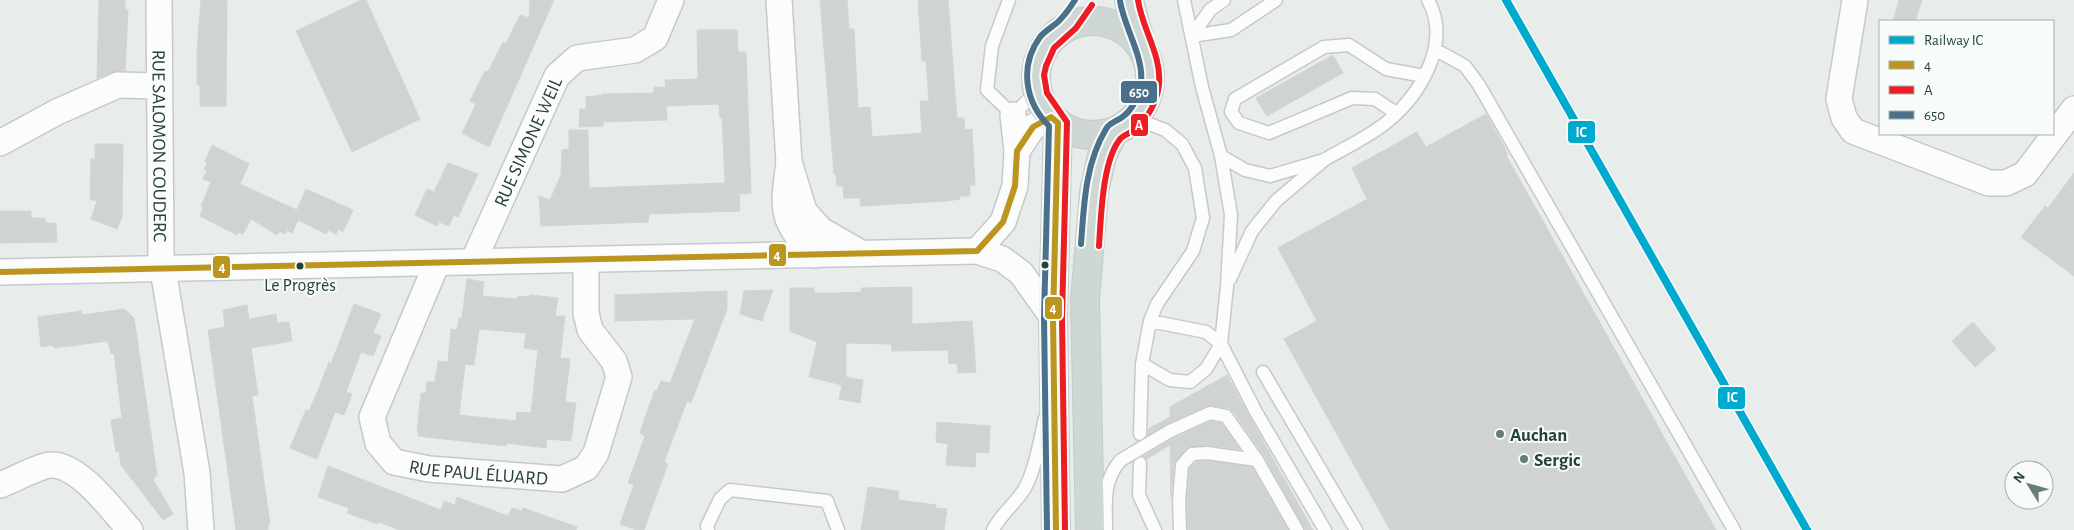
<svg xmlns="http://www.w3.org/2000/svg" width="2074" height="530" font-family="'Alegreya Sans',sans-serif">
	<rect width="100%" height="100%" fill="#e8edeb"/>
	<!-- building -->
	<path fill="#cfd4d2" stroke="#d1d6d4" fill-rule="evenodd" d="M99,0h26v10h3l-3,61 -12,1 -16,6z
		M201,0h26l-1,106h-26v-21h-3v-35z
		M361,0h5l54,119 -68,33 -56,-121z
		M530,0h24l-65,147 -27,-14 14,-29 -6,-3 15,-30 3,1 15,-30 3,2 14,-29 9,3z
		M820,0h27l2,29h5l4,79 12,-1 2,30 50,-4 -2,-32h9l-3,-40h-4l-4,-61h30l9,118h7l1,12 7,-1 3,56h-5v11h-10v3l-13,2 -86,5 -1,-8h-16l-1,-12h-6l-1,-12h-2z
		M1899,0h23l-7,21h-22z
		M697,30h40l1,22h8l5,141 -12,1 1,17 -91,3 -1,8 -107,4 -2,-30 11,4 11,-25 1,-25 7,-1v-19h19l1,58 136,-5 -3,-65h-2l-1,-14 -53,2 1,14 -64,2v4l-24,1 1,-18h6v-12l16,-2v-1l52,-1v-6h12l-1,-7 33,-1z
		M1333,55l10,18 -76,43 -11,-18z
		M1486,114l22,40 -2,1 210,375h-326l-106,-191 33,-18 -39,-73 89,-49 -15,-31 65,-36 9,15z
		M95,144h28l-1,73 -5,12 -26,-10 6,-18 -7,-2 1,-40h4z
		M212,145l37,19 -9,20 57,26 9,-21 47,21 -10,22 -5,-3 -2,5 -8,-4 -2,4 -28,-14 -6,13 -5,-3 -2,4 -6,-3 -2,4 -26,-16 -8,15 -5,-2 -1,3 -37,-19 3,-9 -2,-1 10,-24 -8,-3 4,-8 -3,-2 3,-6 -2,-2z
		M448,163l30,11 -20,43 -4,-2 -5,11 -10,-4 -2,4 -22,-11 12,-26 7,3z
		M2074,173v103l-53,-39 24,-31 3,2z
		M0,211h31v7h14l1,5h10l1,19 -57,1z
		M467,279l17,3 -2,14 35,3 1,-3 12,1v-2l28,3 -3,18h10l-5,42 10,1 -5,43 11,1 -5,38 -24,-2 -1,9 -40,-5v3l-88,-10 1,-4h-2l4,-39h5l1,-11h8l3,-21 10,1 3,-33 6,1 2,-12h3zM479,329l47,4 -2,15 14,2 -7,63 -14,-1 -1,9 -57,-6 6,-51 9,1z
		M912,287v37l60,-3 4,51 -18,1 -1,-10 -8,1 -1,-14 -56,1 -1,-7 -45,-1v34l17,3 -3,23 -21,-4 3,-14 -33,-8 8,-35 -27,-11v-43h24v5h23l24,-1v-4z
		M773,290l-11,31 -22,-7 4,-23z
		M727,291v18l-36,94 -4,-2 -23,61 4,2 -24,66h-8l-16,-6 14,-39 -6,-2 17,-47 -5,-3 4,-13 11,-30 2,1 4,-10 9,2 25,-64 -80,2v-26z
		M354,304l27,10 -8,19 8,3 -8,20 -12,-4 -15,40 6,2 -8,21 -9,-3 -18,47 -27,-11 16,-38 3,1 8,-18 12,-31 2,2z
		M247,305l2,14 27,-5 1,9 12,-1 3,19 -41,7 7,47 -6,1 18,128h-2v6h-32l-28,-200 17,-3 -2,-17z
		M124,309l10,9 23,157 -4,4 20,35 -10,6 -42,-55 -2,-14 -3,1 -5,-32 11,-2 -8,-65 -3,1 -3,-13 -54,7v-3l-13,2 -3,-30 44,-6v4z
		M1973,322l23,27 -21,18 -23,-26z
		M1227,375l22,41 64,114h-8l-41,-74 -31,-45 -5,-3 -21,-2 -40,18 -19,11v-6l22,-12v-10z
		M1211,421l10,2 19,26 -33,-4 -20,3 -13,16 -3,33 -1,-52 -23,14 -3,-3 30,-18z
		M937,422l53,4 -1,27 -13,-1 -1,15 -29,-2 2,-21 -12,-2z
		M1207,461l45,6 36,63h-100l-1,-29 3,-33 6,-6z
		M328,466l113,44 3,-9 11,4 2,-8 51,19 4,-8 10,3 1,-3 54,19 -1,3h-176l-21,-8 -1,2 -31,-11 2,-5 -31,-11z
		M868,487l31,4 -1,9 38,5v3l11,1 -3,21h-83z"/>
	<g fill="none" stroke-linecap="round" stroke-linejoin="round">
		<!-- lane casing -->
		<g stroke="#c5cac8" stroke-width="15">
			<path id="lane" d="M1009,0l-17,46 -5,44 26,25 24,-24
				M1184,0l18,87 19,69 10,59 -4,71 -6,58 35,68 69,118
				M1192,36l39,-6 45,-30
				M1192,36l18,-26 14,-10
				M1436,50l29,16 14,19 255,445
				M1396,113l-21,-14 -23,-1 -83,35 -30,-10 -8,-11 4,-13 89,-52 25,-2 37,24 38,7
				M1134,118l31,12 17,14 13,24 8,50 -10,33 -36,53 -7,17 -8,43 -2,70
				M1221,156l24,14 25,6 54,-16 -48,41 -24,30 -22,48
				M1324,160c20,-12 45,-23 63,-38 33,-27 65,-79 41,-122
				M1142,364l28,16 20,2 16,-13 15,-25 -15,-12 -56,-11
				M1263,372l93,158
				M1170,431l40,-18 16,3 31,44 40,70
				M1140,463l-1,32 16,35
				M708,530l-1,-4 13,-27 10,-9 97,11 11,29
				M993,530c8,-17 25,-28 33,-44 10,-19 14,-47 19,-68
				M1106,530c0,-26 -4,-49 15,-70
				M1180,530l-1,-29 3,-36 10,-11 15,-1 50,7"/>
		</g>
		<!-- street casing -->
		<g stroke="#c5cac8" stroke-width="28">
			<g id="street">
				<path id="s1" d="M159,0l2,258 36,215 4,57"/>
				<path d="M779,0l10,162"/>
				<path d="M1855,0l-16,99 5,19 9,13 136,52h17l19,-9 49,-65"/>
				<path d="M0,143l57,-31 61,-27 41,1"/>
				<path d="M1017,151l16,-24 18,-10"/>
				<path d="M977,251l25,8 19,14 32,45"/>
				<path d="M815,255c-36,-36 -32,-46 -26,-93l15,49 17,19 40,23"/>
				<path id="s2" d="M473,262l84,-186 20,-18 58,-8 20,-12 16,-38"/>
				<path id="s3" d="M437,263l-65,154 6,26 16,19 35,7 133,10 24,-11 10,-15 23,-76 -5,-16 -24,-31 -4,-17v-53"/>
				<path d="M0,272l977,-21 26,-29 12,-36 2,-35 -4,-36"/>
				<path d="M0,485c11,-4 41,-20 51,-20 28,-1 61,45 79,65"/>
			</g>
		</g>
		<!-- primary casing -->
		<g stroke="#c3ccc9" stroke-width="30">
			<path id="primary" d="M1129,0l12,45
				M1036 78a57 57 0 1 1 114 0a57 57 0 1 1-114 0Z
				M1056,530l-3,-212 5,-195
				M1090,530l-5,-230 9,-108 8,-36 12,-25"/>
		</g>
		<!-- lane -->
		<use href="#lane" stroke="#fcfcfc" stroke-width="12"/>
		<!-- street -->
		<use href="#street" stroke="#fcfcfc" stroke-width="25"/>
		<!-- primary -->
		<use href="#primary" stroke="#cfd7d5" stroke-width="28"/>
		<!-- lane-bridge casing -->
		<g stroke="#c5cac8" stroke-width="15" stroke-linecap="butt">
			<path id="lane-bridge" d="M1121,460l49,-29"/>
		</g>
		<!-- lane-bridge -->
		<use href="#lane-bridge" stroke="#fcfcfc" stroke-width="12"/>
		<!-- bus-1 casing -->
		<g stroke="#f7fbf9" stroke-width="10">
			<path id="bus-1" d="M0,272l977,-21 26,-29 12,-36 2,-35 16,-24 18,-10 7,6 -5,195 3,212"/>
		</g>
		<!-- bus-2 casing -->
		<g stroke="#f7fbf9" stroke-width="10">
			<path id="bus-2" d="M1099,246c2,-27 3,-87 22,-108 3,-3 9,-5 13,-8 13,-10 23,-28 25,-45 3,-30 -17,-56 -21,-85
				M1065,530l-3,-212 5,-196 -20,-29 -3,-18 2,-9 8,-18 22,-20 16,-23"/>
		</g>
		<!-- bus-3 casing -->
		<g stroke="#f7fbf9" stroke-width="10">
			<path id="bus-3" d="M1081,244c3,-39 4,-80 25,-115 3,-6 9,-7 15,-11 11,-7 19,-23 20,-36 3,-25 -17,-55 -21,-81
				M1047,530l-3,-212 5,-192c-24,-24 -30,-60 -9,-89 5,-6 12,-10 18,-15 7,-7 12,-14 17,-22"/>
		</g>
		<!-- bus-1 -->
		<use href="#bus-1" stroke="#bc951f" stroke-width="6"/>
		<!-- bus-2 -->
		<use href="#bus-2" stroke="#ed1d24" stroke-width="6"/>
		<!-- bus-3 -->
		<use href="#bus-3" stroke="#4b708b" stroke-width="6"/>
		<!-- rail-1 casing -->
		<g stroke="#f7fbf9" stroke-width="11">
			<path id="rail-1" d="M1506,0l301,530"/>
		</g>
		<!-- rail-1 -->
		<use href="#rail-1" stroke="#00a9ce" stroke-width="8"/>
	</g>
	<!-- markers -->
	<g fill="#24423a" stroke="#f7fbf9" stroke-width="2">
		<circle cx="1045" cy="265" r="4.5"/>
		<circle cx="300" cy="266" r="4.5"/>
	</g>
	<g fill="#697e78" stroke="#f7fbf9" stroke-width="2">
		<circle cx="1500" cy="434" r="5"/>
		<circle cx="1524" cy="459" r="5"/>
	</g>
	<g text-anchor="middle" stroke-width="4" stroke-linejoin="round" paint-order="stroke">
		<!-- bus labels -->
		<g font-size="18" fill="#24423a" stroke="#f7fbf9">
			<text x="300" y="291">Le Progrès</text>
		</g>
		<!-- street labels -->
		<g font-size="19" fill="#24423a" stroke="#f7fbf9">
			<text dy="7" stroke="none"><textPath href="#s2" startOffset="132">RUE SIMONE WEIL</textPath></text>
			<text dy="7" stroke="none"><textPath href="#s1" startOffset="146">RUE SALOMON COUDERC</textPath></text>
			<text dy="7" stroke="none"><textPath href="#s3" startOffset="304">RUE PAUL ÉLUARD</textPath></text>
		</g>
		<!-- poi labels -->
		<g font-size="19" font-weight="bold" fill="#24423a" stroke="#f7fbf9" text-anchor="start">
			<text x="1510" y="441">Auchan</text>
			<text x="1534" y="466">Sergic</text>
		</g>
	</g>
	<g stroke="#f7fbf9" stroke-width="2">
		<rect x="1120" y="80" width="38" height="24" rx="5" fill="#4b708b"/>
		<rect x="1130" y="113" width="19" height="24" rx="5" fill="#ed1d24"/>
		<rect x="1567" y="120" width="29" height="24" rx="5" fill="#00a9ce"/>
		<rect x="768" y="243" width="19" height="24" rx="5" fill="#bc951f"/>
		<rect x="212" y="255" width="19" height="24" rx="5" fill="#bc951f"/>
		<rect x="1044" y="296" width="19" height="24" rx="5" fill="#bc951f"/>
		<rect x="1717" y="386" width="29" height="24" rx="5" fill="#00a9ce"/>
	</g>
	<g font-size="14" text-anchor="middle" font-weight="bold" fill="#fff">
		<text x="1139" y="97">650</text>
		<text x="1139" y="130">A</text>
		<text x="1581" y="137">IC</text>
		<text x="777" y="260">4</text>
		<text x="222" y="272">4</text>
		<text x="1053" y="313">4</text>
		<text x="1732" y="402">IC</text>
	</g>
	<!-- legend -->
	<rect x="1879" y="20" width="175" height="115" fill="#f7fbf9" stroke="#a3b1ad"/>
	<rect x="1889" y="36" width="25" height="8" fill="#00a9ce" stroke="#a3b1ad"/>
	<text x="1924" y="45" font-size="15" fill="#24423a">Railway IC</text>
	<rect x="1889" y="61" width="25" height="8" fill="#bc951f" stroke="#a3b1ad"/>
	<text x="1924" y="70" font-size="15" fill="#24423a">4</text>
	<rect x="1889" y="86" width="25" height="8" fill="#ed1d24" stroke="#a3b1ad"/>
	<text x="1924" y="95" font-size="15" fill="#24423a">A</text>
	<rect x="1889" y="111" width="25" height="8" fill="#4b708b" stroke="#a3b1ad"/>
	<text x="1924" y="120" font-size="15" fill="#24423a">650</text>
	<!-- north arrow -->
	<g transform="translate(2029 485) rotate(307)"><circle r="24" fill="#f7fbf9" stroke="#a3b1ad"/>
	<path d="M0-4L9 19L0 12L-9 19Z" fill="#697e78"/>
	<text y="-8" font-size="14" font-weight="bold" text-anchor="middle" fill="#24423a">N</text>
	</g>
</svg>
